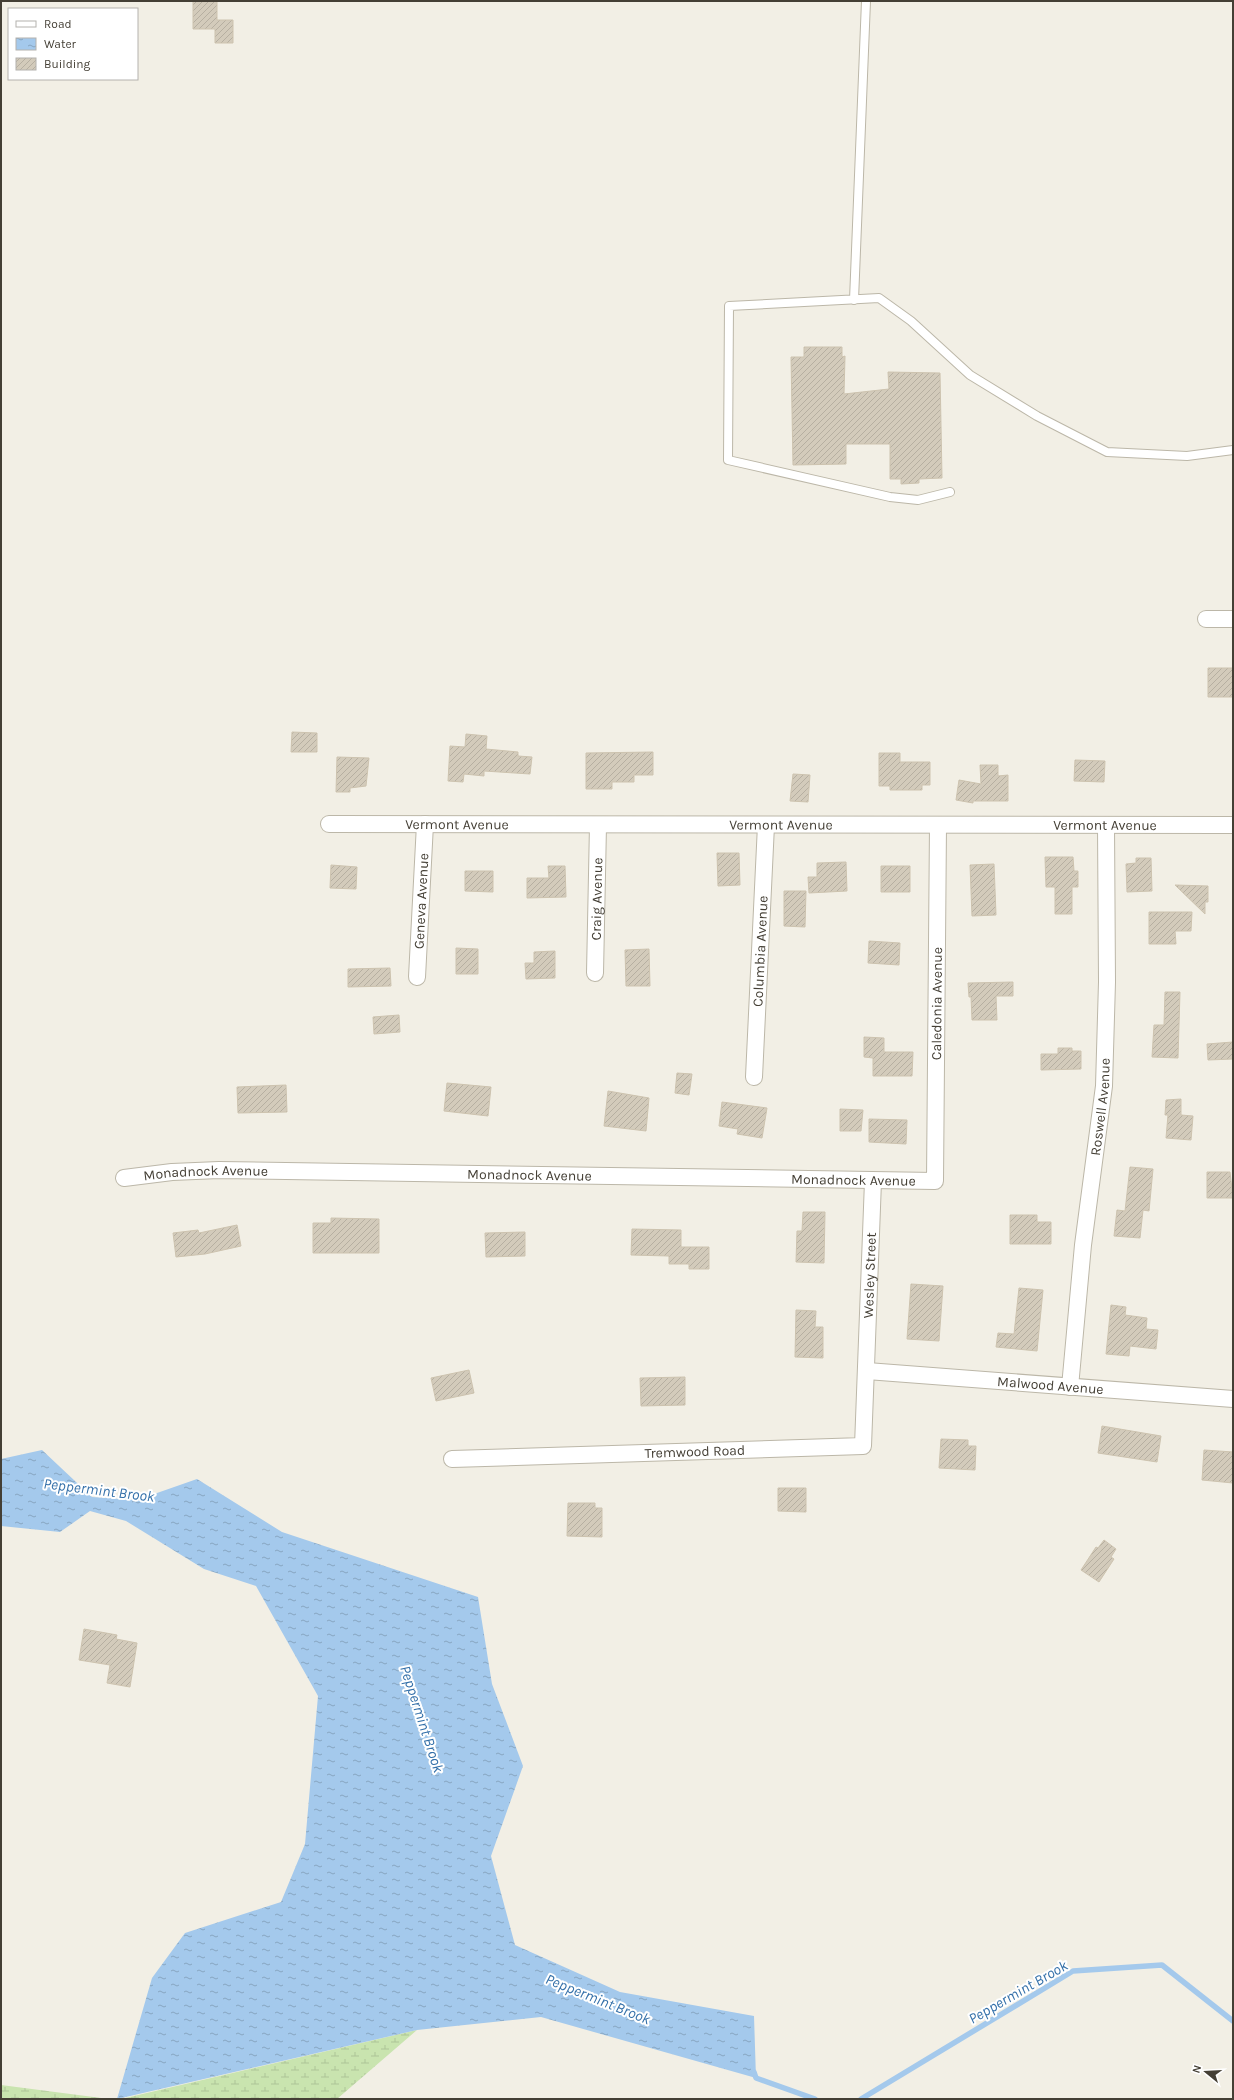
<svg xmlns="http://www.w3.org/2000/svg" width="1234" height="2100" font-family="Karla,sans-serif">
	<defs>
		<pattern id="wetland-marsh" width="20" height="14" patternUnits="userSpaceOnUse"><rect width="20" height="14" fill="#c9e4af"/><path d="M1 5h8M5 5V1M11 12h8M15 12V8" fill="none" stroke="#aec597"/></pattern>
		<pattern id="water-ripples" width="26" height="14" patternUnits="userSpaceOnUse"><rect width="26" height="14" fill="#a4c9ec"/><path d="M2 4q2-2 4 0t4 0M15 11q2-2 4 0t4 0" fill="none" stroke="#87a5c0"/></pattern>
		<pattern id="building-hatch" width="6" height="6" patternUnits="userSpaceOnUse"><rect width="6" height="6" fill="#d3cbbb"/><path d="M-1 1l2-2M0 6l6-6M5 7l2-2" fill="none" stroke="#b6afa1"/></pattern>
	</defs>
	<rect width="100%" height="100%" fill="#f2efe5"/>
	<!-- wetland -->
	<path fill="url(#wetland-marsh)" d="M417,2030l-80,69h-216z
		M1,2085l108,14h-108z"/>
	<!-- water -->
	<path fill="url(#water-ripples)" d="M42,1450l50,47 45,3 60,-21 85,53 196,65 14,87 31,82 -32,90 24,89 105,47 134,24 2,62 -215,-61 -124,13 -300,69 35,-121 33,-45 96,-31 24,-58 13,-148 -62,-110 -52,-17 -78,-48 -36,-10 -30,21 -59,-6v-67z"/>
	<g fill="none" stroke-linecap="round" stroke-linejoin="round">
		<!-- stream -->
		<path stroke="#a4c9ec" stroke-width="5.5" d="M754,2072l2,6 59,21
			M861,2099l212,-128 89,-6 71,56"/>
	</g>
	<!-- building -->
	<path fill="url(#building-hatch)" stroke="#cdc3af" d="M193,1h24v19h16v23h-18v-14h-22z
		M804,347h38v10l3,-1 -1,38 45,-5 -1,-17 52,1 2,105 -23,1v4l-18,1v-5h-11v-35h-44v20l-53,1 -2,-108h13z
		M1208,668h25v29h-25z
		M292,732l25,1v19h-26z
		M466,734l21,2 -1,13 32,3v4l14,1 -2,17 -46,-3v5l-20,-2 -1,8 -15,-1 2,-35 15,1z
		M653,752v23h-19v7h-22v7h-26v-36z
		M879,753h21v9h30v23h-8v5h-32v-4h-11z
		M337,757l32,1 -3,28 -16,2v4h-14z
		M1075,760l30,1 -1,21 -30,-1z
		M980,765h18v11l10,-1v26h-35v2l-17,-3 3,-20 22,4z
		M793,774l17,1 -2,27 -18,-1z
		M717,853h22l1,32 -22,1z
		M1045,857h28l1,14h4v16h-6v27h-17v-27h-9z
		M1136,858h15l1,33 -25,1 -1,-28 10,-1z
		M846,862l1,29 -38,2 -1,-16h9v-14z
		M994,864l2,51 -24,1 -2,-51z
		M331,865l26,2 -1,22 -26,-1z
		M548,866h17l1,31 -39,1v-20h22z
		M881,866h29v26h-29z
		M465,871h28v21l-28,-1z
		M1175,885l33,1v16h-3v12z
		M784,891h22l-1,36 -21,-1z
		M1149,912h43l-1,19h-16l1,13h-27z
		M869,941l31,2 -1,22 -31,-2z
		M456,948l22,1v25h-22z
		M649,949l1,37h-24l-1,-36z
		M555,951v27l-29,1 -1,-16h9v-11z
		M390,968l1,18 -43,1v-18z
		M1013,982v14h-17l1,24h-25l-1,-23h-2l-1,-14z
		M1165,992h15l-2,66 -26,-1 2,-32h10z
		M399,1015l1,17 -26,2 -1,-17z
		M864,1037l20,1v14h29l-1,24h-39v-18l-9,-1z
		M1233,1042v17l-25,1 -1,-16z
		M1058,1048h14v3h9v18l-40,1v-16h17z
		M677,1073l15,1 -3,21 -14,-2z
		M447,1083l44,4 -3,29 -44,-5z
		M286,1085l1,27 -49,1 -1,-26z
		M608,1091l41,7 -3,33 -42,-5z
		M1181,1099v16l12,1 -2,24 -25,-2 2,-23h-3l1,-15z
		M722,1102l45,6 -5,30 -25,-4 1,-5 -19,-3z
		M840,1109l23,1 -2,21h-21z
		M869,1119l38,1 -1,24 -37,-2z
		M1130,1167l23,2 -4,42 -6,-1 -3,28 -26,-2 3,-26 8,1z
		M1207,1172h23l3,26h-26z
		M803,1212h22l-1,51 -28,-1 1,-31h5z
		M1010,1215h27v7h14v22h-41z
		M331,1218l48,1v34h-66v-30h18z
		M237,1225l4,21 -36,8 -29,3 -3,-24 25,-3 1,3z
		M632,1229l49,1v17h28v22h-20v-5h-20v-8l-38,-1z
		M525,1232v24l-39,1 -1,-24z
		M911,1284l32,2 -4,55 -32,-2z
		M1019,1288l24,2 -6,61 -41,-4 2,-14 16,1z
		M1111,1305l15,2 -1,8 22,3 -1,11 12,1 -2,19 -26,-3 -1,10 -23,-2z
		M796,1310l20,1 -1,16h8v31l-28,-1z
		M469,1370l5,23 -38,8 -5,-23z
		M685,1377v28l-44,1 -1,-28z
		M1102,1426l59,10 -4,26 -59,-9z
		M941,1439l27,1v6h8l-1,24 -36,-2z
		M1204,1450l29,2v31l-31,-3z
		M778,1488h28v24l-28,-1z
		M568,1503h27v5h7v29l-35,-1z
		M1104,1540l12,9 -5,8 3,2 -15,23 -18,-12 15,-23 2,1z
		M84,1629l33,6 -1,4 21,4 -7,44 -23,-4 3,-18 -31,-5z"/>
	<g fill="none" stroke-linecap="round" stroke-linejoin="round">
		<!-- lane casing -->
		<g stroke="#bcb7a8" stroke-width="10">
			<path id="lane" d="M854,300l12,-299
				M950,492l-32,8 -28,-3 -162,-37 1,-154 150,-8 32,23 59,54 67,41 70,36 80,4 46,-6"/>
		</g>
		<!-- street casing -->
		<g stroke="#bcb7a8" stroke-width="18">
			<g id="street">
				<path d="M1206,619h27"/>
				<path id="s1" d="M329,824l904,1"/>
				<path id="s2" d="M595,973l3,-148"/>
				<path id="s3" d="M417,977l8,-153"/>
				<path id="s4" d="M754,1077l12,-252"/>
				<path id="s5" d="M124,1178l48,-6 47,-2 716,11 3,-356"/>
				<path id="s6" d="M867,1371l366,28"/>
				<path id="s7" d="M1070,1387l13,-142 21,-159 3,-104 -1,-157"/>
				<path id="s8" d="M452,1459l411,-13 10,-265"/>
			</g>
		</g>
		<!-- lane -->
		<use href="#lane" stroke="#fff" stroke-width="8"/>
		<!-- street -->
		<use href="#street" stroke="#fff" stroke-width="16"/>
	</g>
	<g text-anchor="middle" stroke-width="4" stroke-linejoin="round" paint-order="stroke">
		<!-- street labels -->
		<g font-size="14" fill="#443f35" stroke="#fff">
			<text dy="5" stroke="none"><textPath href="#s1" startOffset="128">Vermont Avenue</textPath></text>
			<text dy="5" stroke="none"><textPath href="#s1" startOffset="452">Vermont Avenue</textPath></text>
			<text dy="5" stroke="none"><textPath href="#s1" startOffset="776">Vermont Avenue</textPath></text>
			<text dy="5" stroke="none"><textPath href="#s2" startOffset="74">Craig Avenue</textPath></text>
			<text dy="5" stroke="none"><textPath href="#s3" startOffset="76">Geneva Avenue</textPath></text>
			<text dy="5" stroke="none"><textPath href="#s4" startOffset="126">Columbia Avenue</textPath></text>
			<text dy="5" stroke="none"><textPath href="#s5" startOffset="989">Caledonia Avenue</textPath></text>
			<text dy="5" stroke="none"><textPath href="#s7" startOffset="282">Roswell Avenue</textPath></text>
			<text dy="5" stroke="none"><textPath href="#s5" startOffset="82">Monadnock Avenue</textPath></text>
			<text dy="5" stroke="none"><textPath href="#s5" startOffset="406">Monadnock Avenue</textPath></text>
			<text dy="5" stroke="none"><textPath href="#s5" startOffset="730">Monadnock Avenue</textPath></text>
			<text dy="5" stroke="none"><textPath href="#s8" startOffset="582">Wesley Street</textPath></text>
			<text dy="5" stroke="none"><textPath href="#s6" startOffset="184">Malwood Avenue</textPath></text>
			<text dy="5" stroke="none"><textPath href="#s8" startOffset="243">Tremwood Road</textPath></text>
		</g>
		<!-- water labels -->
		<g font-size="15" font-style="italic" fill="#3470a9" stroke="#fff">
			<text transform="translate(99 1490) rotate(7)" y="5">Peppermint Brook</text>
			<text transform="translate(422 1719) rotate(72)" y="5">Peppermint Brook</text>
			<text transform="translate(1018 1992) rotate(-30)" y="5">Peppermint Brook</text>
			<text transform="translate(598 1999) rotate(22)" y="5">Peppermint Brook</text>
		</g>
	</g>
	<!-- border -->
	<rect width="1234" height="2100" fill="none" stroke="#443f35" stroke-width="4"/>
	<!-- legend -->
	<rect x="8" y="8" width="130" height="72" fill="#ffffff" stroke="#b4b2ae"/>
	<rect x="16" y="21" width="20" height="6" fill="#ffffff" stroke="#b4b2ae"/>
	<text x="44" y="28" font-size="12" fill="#443f35">Road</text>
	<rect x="16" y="38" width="20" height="12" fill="url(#water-ripples)" stroke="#b4b2ae"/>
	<text x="44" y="48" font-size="12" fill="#443f35">Water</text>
	<rect x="16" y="58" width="20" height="12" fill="url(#building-hatch)" stroke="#b4b2ae"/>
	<text x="44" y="68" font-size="12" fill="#443f35">Building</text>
	<!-- north arrow -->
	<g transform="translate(1206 2072) rotate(288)" stroke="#ffffff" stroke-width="3" paint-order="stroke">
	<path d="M0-3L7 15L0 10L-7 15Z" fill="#443f35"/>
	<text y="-6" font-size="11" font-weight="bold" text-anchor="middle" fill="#443f35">N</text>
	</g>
</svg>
